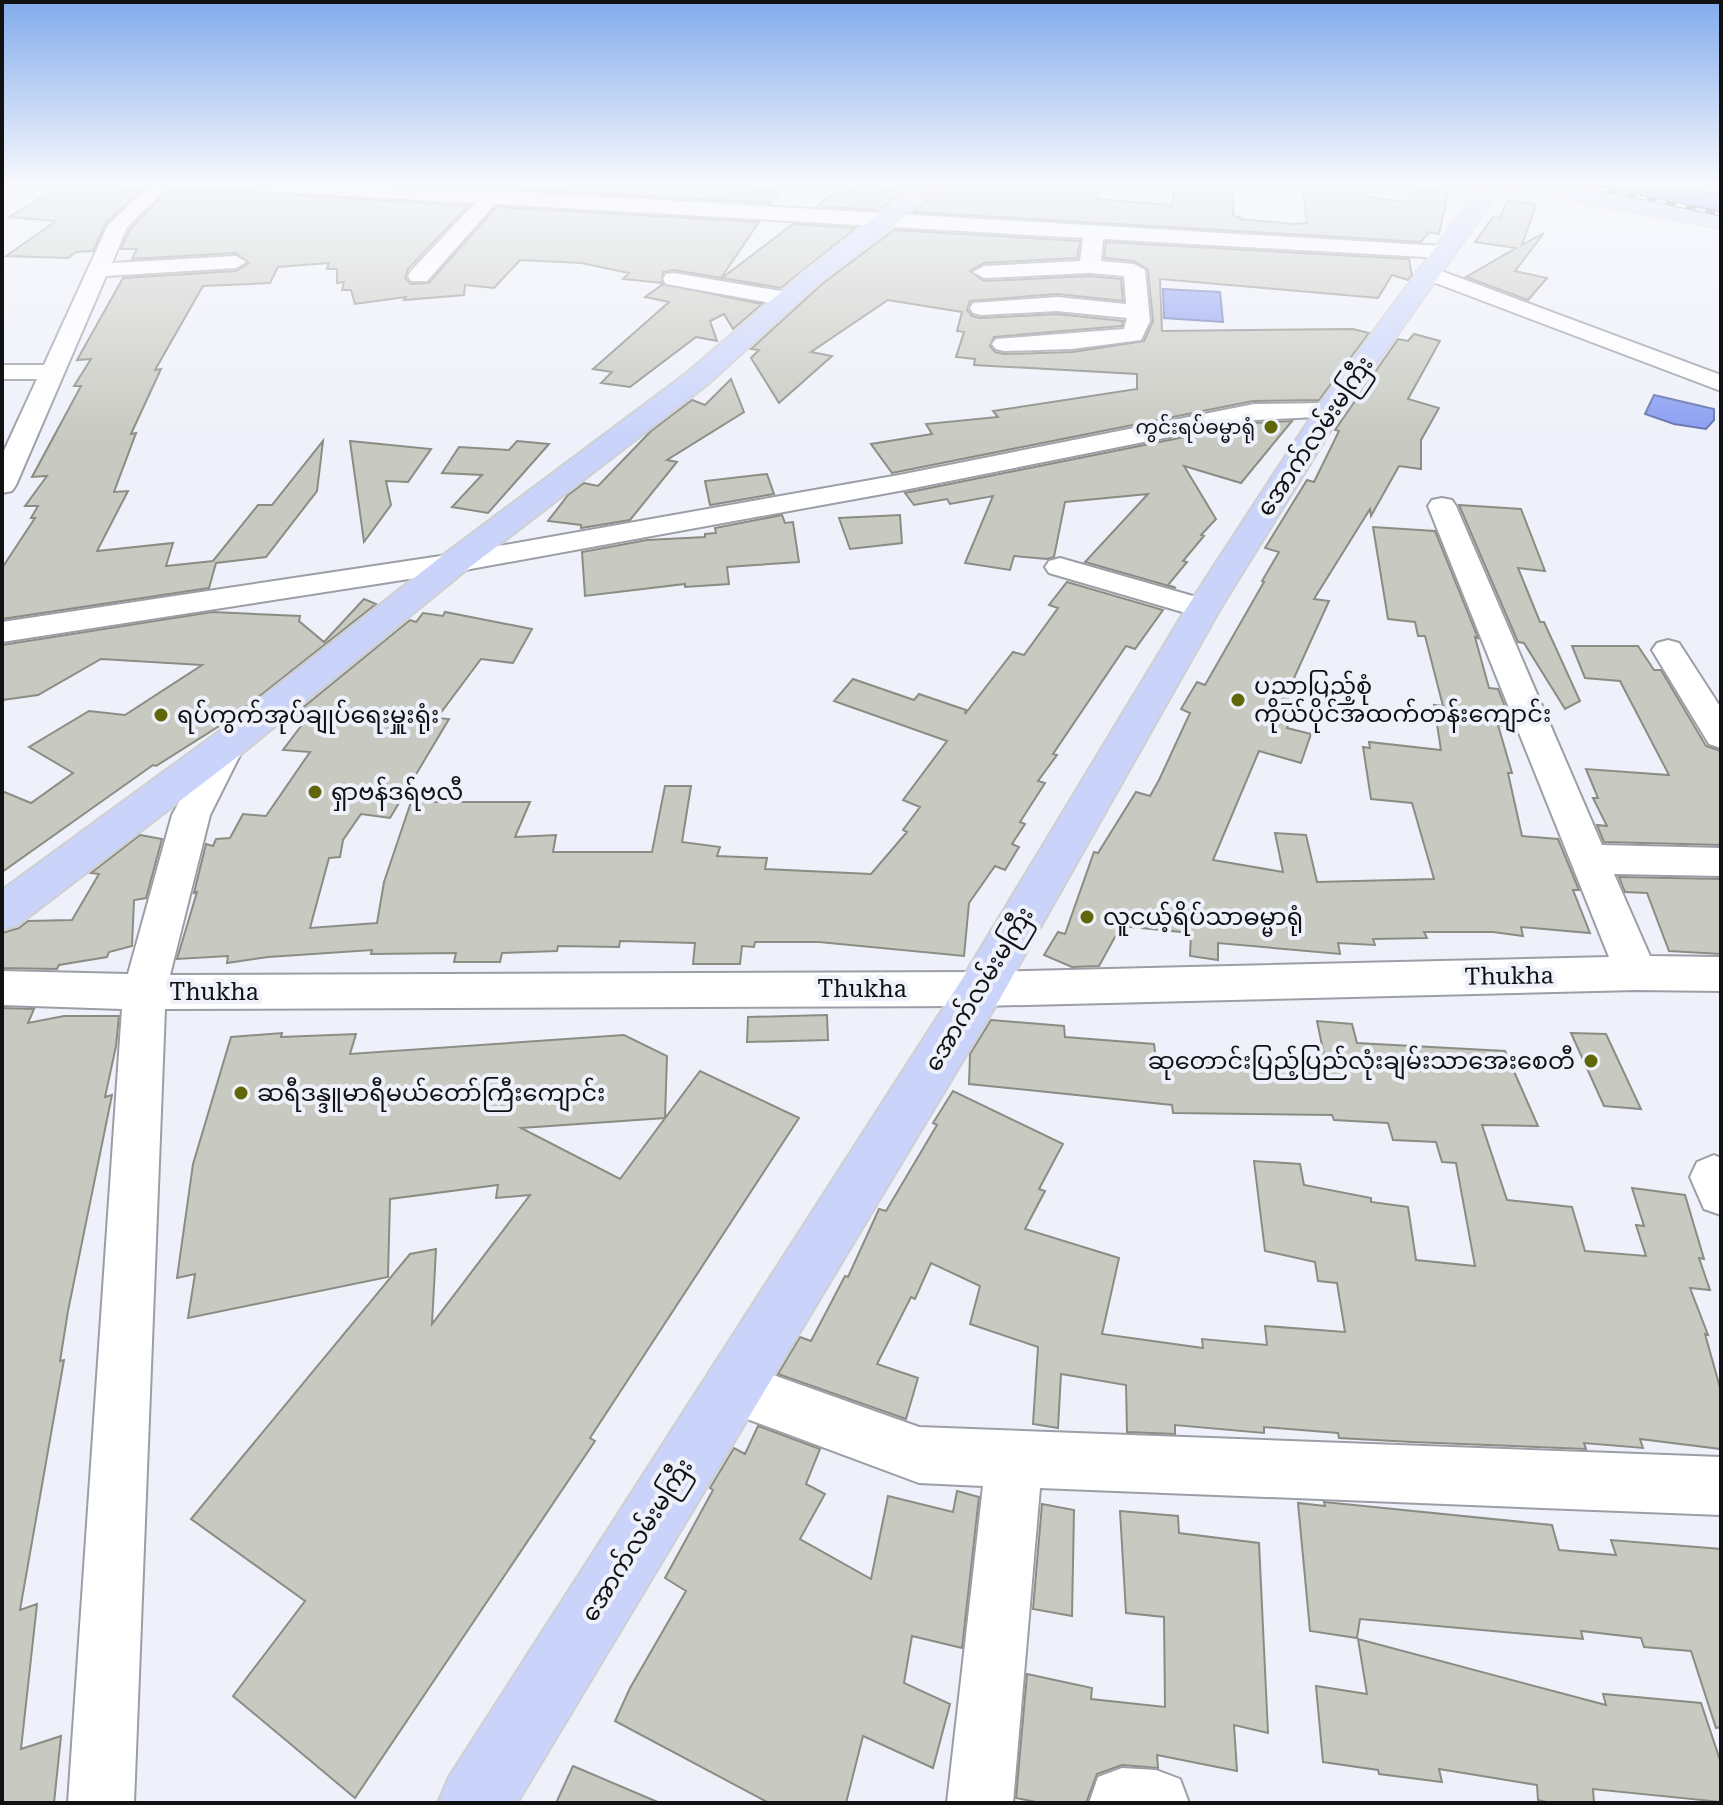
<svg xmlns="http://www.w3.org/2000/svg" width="1723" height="1805" font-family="'Roboto Serif','Noto Sans Myanmar',serif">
	<rect width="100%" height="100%" fill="#eff1fa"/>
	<!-- water -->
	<path fill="#8a9ef2" stroke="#6674af" stroke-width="2" d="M1591,184h55l75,10v16l-65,-10z
		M1163,289l57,3 3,30 -59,-4z
		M1654,395l60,14v11l-8,9 -32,-5 -29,-10z"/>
	<!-- building -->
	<path fill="#c8cac1" stroke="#8b8c84" stroke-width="2" d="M64,184h64l-10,7h22l-34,32 -13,28 -17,1 -8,6 -62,-2 50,-35 -47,-4z
		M422,184h283l74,8 -8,11z
		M896,184h16l-33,26 -62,-4 24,-18 13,2 5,-4 37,6z
		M943,184h149l-1,4 9,1 -2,10 74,6 3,-21h59l-1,32 7,1 -1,2 55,5 13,-1 -5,-39h65v13l39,5 8,-14 34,5 -9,41 -10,-2 -8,10 -507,-30z
		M169,190h52l247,16 -60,63 -3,9 6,6 18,-1 67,-76 263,15 -38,56 -47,-8 -11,2 -1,11 -39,-4 6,-6 -48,-10 -61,-3 -26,28 -29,-3 -1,10 -60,5 2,-3 -51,7 -4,-14h-9l2,-8 -7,1v-14h-10l2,-6 -51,4 -8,16 -67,3 -48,84 6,-1 -30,65 5,-1 -22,59 14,-1 -31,60 76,-8 -7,23 47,-5 45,-56h14l51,-64 -6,50 -51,66 -50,6 -7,25 -207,31v-51l33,-50h-4l7,-12h-13l22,-30 -15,1 49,-91h-7l17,-27 -14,1 46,-82 113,-7 13,-8 -13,-10 -104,6 5,-10h-16l9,-20z
		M1508,200l28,5 -14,40 22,-12 -29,38 32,7 -19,22 -62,-23 50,-29 -41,-6 18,-25 7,1z
		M793,224l63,4 -75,60 -59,-10z
		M894,230l186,11 -3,17 -93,5 -14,8 14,10 106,-5 31,3 2,22 -66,-7 -87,7 -3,9 5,6 8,2 77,-4 66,7 -1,5 -128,11 -4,9 5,6 9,2 68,-2 72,-11 9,-20 -5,-51 -14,-9 -30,-3 2,-16 303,17 3,16 -4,5 -16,-5 -14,23 -218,-19 2,52 191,-2 16,4 -50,67 -66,1 -361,72 -21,-29 61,-10 -6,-10 72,-7 -5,-6 144,-22v-15l-163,-9 1,-6 -19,-2 8,-25 -7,-1 5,-19 -74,-12 -77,52 21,4 -53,47 -28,-45 8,-8 -8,-1 71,-65z
		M663,284l99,20 -29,25 -9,-15 -14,7 7,20 -21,-4 -66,50 -29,-4 11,-11 -19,-3 76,-67 -24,-5z
		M1414,334l26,7 -32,58 31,9 -18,32v29l-22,-3 -28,50 -1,-7 -56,90 15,2 -35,77 14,5 -18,29 4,1 -7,15 24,6 -10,29 -42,-12 -46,109 70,12 -8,-39 31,2 11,47 117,-3 -22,-76 -41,-4 -8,-52 7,1 -1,-6 72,8 -7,-45 9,1 -18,-70h-7l-3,-14 -27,-3 -15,-92 62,4 43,107 -3,-1 14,51 9,1 10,25 4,13 -14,-2 14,48h-4l14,63 36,3 21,51h-6l17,43 -69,-6 2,9 -30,-4h-69l3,6 -54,1 2,6 -37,-2 2,11 -122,-11v17l-28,-4 1,-23 -70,-7 -22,40 -27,1 -28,-12 14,-23 7,2 29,-82 4,1 38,-61 14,4 9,-16 31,-67 -9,-4 16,-27 8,3 59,-103 -2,-1 17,-29 -14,-4 42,-68 7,2 25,-51 -4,-1 63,-91 10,2z
		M731,379l13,33 -77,48 10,2 -47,58 -49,8v-3l-33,-4 20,-26 16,-12 14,3 53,-55 41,-31 13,5z
		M1292,421l-51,62 -57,-17 32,53 -15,16 3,1 -21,25 4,1 -19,23 8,3 -91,-26 63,-68 -83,8 -11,55 -7,2 -33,-3 -4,14 -45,-7 28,-67 -43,8 -3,-5 -33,6 -9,-12 349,-70z
		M350,441l81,8 -23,33 -22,-1 5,24 -27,37z
		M517,441l32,3 -61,69 -36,-6 30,-32 -40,-2 17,-26 50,3z
		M767,474l7,20 -64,11 -5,-24z
		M1459,505l62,4 24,62 -27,-3 22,54h4l36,79 -15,8 -41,-66 -6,-1z
		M782,515l3,8 8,-1 6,40 -72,5 2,17 -44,3v-3l-100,12 -3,-44 65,-12 58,-3v-3l11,-1 -1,-5z
		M900,515l2,28 -52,6 -11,-31z
		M1067,582l96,28 -28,39 -9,-3 -73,108 4,1 -19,26 7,2 -25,39 5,2 -13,20 7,3 -14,23 -10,-4 -26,37 -5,53 -145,-14h-64l-1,5 -12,-1 -2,18h-47l2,-21 -75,-2 -1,6 -61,-1 -1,5 -55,2 -2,9h-46l2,-9 -85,1 1,-4 -104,7 -41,6 1,-7 -51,3 20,-67 -3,1 12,-49 7,2 3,-7 14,-1 13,-24 23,2 44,-64 -27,-2 21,-28 -15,-3 121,-99 6,2 7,-9 20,3 2,-4 87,17 -19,34 -32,-4 -44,59 12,1 -59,99 -29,-4 -18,26 -3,17 -11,1 -19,70 67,-5 7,-41 27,-80h119l-15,35 41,-2 -3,17h99l13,-66h26l-9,56 38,5 -3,9 50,2 -2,11 106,5 36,-42 -4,-2 17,-23 -17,-7 44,-59 -113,-40 19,-22 61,21 5,-6 47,16 -1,4 48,-62 11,3 34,-47 -9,-3z
		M364,599l12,5 -144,114 -76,48 -3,-1 -151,107v-81l29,12 42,-30 -44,-26 60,-36 36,4 77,-50 -101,-6 -63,36 -36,5v-55l210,-33 88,4 -1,5 25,21z
		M1572,646h66l16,24h7l45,76 15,5v94l-117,-3 -7,-17 10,1 -14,-28h5l-12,-29 83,6 -49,-94 -35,-3z
		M140,835l22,4 -16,59 -12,2 -2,46 -23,6 -2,5 -48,8 -2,4 -55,-1v-35l17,-5 9,-7 44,-1 27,-46 -8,-1z
		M1619,877l102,2v75l-52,-3 -22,-58 -22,-1z
		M2,1008l32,1 -6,14 36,-7h55l-3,30 -11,51 7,-2 -44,216 -8,50 4,-1 -44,250 17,-6 -16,145 40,-13 -7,67h-52z
		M827,1015l1,25 -81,2 1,-25z
		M991,1020l73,6 1,11 89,7 2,15 68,4 97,1 -2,-9h5l-7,-34 35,3 5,19 148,8 33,75 -56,-1 25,75 65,7 13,44 61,5 -10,-31 8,1 -12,-38 53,7 19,64 -5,-1 11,32 -20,-2 18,47 -3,-1 16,57v58l-81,-10 3,9 -59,-5 2,6 -174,-7 -73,-4 -1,-5 -74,-6v6l-89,-8v9l-48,-2 -1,-47 -65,-11 -3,54 -25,-4 5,-77 -68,-23 10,-38 -49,-23 -16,36 -4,-2 -34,67 41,14 -12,41 -128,-45 22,-37 11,4 34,-65 3,1 31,-68 7,2 51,-86 -4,-2 20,-32 110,53 -24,45 6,2 -20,38 94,29 -17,76 101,14 -1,-9 65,6 -2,-19 80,6 -8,-49 -19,-2 -3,-19 -50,-11 -11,-90 46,3 4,21 67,13v4l37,5 8,53 59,6 -19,-103 -14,-1 -6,-20 -43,-2 -5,-17 -54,-3 -2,-5 -159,-2 -1,-8 -203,-21 1,-30z
		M282,1033l-1,4 75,-3 -6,20 274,-19 43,21 -2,62 -144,10 99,51 80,-108 99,47 -209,320 5,3 -240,357 -122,-102 72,-95 -114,-82 219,-265 26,-5 -4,75 98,-129 -34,3 2,-13 -108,14 -2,78 -200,41 7,-44 -18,4 16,-114 38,-127z
		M1571,1033l35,1 35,75 -37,-3z
		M758,1426l62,23 -14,35 19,10 -25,45 71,40 17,-83 65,16 4,-21 22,6 -17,151 -50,-12 -8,47 46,21 -17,64 -70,-32 -17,67h-77l-154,-82 15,-33 56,-97 -21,-13 48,-88 -3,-2 24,-40 11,6z
		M1324,1502l228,23 7,25 57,5 -5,-15 110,9v178l-5,1 -25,-77 -47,-4 -3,-9 -60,-7 2,8 -223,-20 -3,19 -47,-7 -12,-128 27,3z
		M1042,1504l32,6 -2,106 -39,-7z
		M1120,1511l58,5 1,17 80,10 9,190 -34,-8 3,46 -80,-16 1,13 -36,-3 -25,9 -11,29h-45l-25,-5 11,-124 65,14 -1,11 74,8 -1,-90 -38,-4z
		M1358,1639l248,66 -3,-11 98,9 20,60v39l-128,-13 1,14h-44l-12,-3 -1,-15 -98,-16 3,13 -63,-8 -1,-4 -55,-8 -7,-76 51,8z
		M573,1766l87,37h-104z"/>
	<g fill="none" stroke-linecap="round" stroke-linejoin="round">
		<!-- minor casing -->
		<g stroke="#9c9ea6" stroke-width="4">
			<path id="minor" d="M151,184h20l-44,43 -15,36 124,-7 10,6 -10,6 -130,8 -90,209 -4,6 -10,2v-38l35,-76h-35v-14h42l64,-140z
				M236,184h111l145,6 951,56 10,6 -10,6 -340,-19 -2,22 33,3 11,6 5,51 -9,19 -69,9 -68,2 -8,-2 -4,-5 4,-5 128,-10 3,-11 -70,-7 -76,4 -8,-2 -3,-5 3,-5 84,-6 69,7 -2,-28 -34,-3 -106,5 -11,-6 11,-6 96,-5 3,-23 -588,-34 -68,77h-16l-3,-5 3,-5 64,-68 -230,-13z
				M1428,266l293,109v16l-301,-114 -3,-5z
				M674,273l113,19 11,7 -11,7 -121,-22 -3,-5 3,-5z
				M1329,403l9,3 4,5 -4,5 -84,4 -355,71 -445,81 -452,70v-20l452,-68 445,-79 355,-71z
				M1442,498l10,2 4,6 146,339 119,3v28l-107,-2 36,82 71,1v34l-85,-1 -655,16 -816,3 -31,794h-66l54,-794 -120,-4v-34l126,3 44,-159 43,-78 12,-4 12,4 6,8 -35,70 -40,160 811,-3 628,-15 -181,-451 4,-6z
				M1060,558l154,44 5,7 -5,7 -11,2 -154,-45 -4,-6 4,-6z
				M1668,640l11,3 42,65v40l-12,-4 -57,-94 5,-7z
				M1714,1155l7,3v57l-17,-6 -14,-32 7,-15z
				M731,1360l188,67 802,30v58l-681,-27 -27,315h-66l36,-317 -64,-3 -207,-77 -8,-19 8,-19z
				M1122,1768l34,2 24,9 9,24h-100l9,-26z"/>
		</g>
		<!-- major casing -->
		<g stroke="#cfcfd0" stroke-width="4">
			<path id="major" d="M917,184h23l-47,43 -73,55 -112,102 -242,186 -225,184 -223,171 -16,5v-40l211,-154 229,-180 246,-184 116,-100z
				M1483,184h64l174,30v14l-219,-41 -160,225 -122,197 -222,393 -481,801h-79l11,-26 515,-801 222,-367 133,-204z"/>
		</g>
		<!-- minor -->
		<use href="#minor" fill="#fff" fill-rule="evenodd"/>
		<!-- major -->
		<use href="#major" fill="#cad4fb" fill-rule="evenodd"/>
		<!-- rail casing -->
		<g stroke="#46474b" stroke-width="5">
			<path id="rail" d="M1578,184l143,30"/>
		</g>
		<!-- rail -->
		<use href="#rail" stroke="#eff1fa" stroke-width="3" stroke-dasharray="10" stroke-linecap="butt"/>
	</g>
	<!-- sky -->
	<linearGradient id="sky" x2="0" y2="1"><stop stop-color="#82abec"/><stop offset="0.42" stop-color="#f8f9fd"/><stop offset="1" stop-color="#f8f9fd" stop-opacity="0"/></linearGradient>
	<rect width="1723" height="437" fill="url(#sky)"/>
	<!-- markers -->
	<g fill="#5f6708" stroke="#eff1fa" stroke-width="3">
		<circle cx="1271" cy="427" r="8"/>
		<circle cx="1238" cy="700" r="8"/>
		<circle cx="161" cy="715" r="8"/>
		<circle cx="315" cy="792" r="8"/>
		<circle cx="1087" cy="917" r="8"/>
		<circle cx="1591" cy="1061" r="8"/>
		<circle cx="241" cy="1093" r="8"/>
	</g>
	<g text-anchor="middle" stroke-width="8" stroke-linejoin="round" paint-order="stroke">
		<!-- far-poi labels -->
		<g font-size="20" fill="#111114" stroke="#eff1fa" text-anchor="end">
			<text x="1255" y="434">ကွင်းရပ်ဓမ္မာရုံ</text>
		</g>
		<!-- street labels -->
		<g font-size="24" fill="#111114" stroke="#eff1fa">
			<text transform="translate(1315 436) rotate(-56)" y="8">အောက်လမ်းမကြီး</text>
			<text transform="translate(1509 976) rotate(-1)" y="8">Thukha</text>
			<text x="862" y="997">Thukha</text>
			<text transform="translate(979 989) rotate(-59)" y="8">အောက်လမ်းမကြီး</text>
			<text x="214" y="1000">Thukha</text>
			<text transform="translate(637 1540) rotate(-58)" y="8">အောက်လမ်းမကြီး</text>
		</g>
		<!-- poi labels -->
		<g font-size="24" fill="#111114" stroke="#eff1fa" text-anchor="start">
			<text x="1254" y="694">ပညာပြည့်စုံ<tspan x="1254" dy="28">ကိုယ်ပိုင်အထက်တန်းကျောင်း</tspan></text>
			<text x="177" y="723">ရပ်ကွက်အုပ်ချုပ်ရေးမှူးရုံး</text>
			<text x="331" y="800">ရှာဗန်ဒရ်ဗလီ</text>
			<text x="1103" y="925">လူငယ့်ရိပ်သာဓမ္မာရုံ</text>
			<text x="1575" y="1069" text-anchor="end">ဆုတောင်းပြည့်ပြည်လုံးချမ်းသာအေးစေတီ</text>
			<text x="257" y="1101">ဆရီဒန္ဒူမာရီမယ်တော်ကြီးကျောင်း</text>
		</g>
	</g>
	<!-- border -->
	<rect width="1723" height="1805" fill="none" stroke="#111114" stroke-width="8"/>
</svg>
